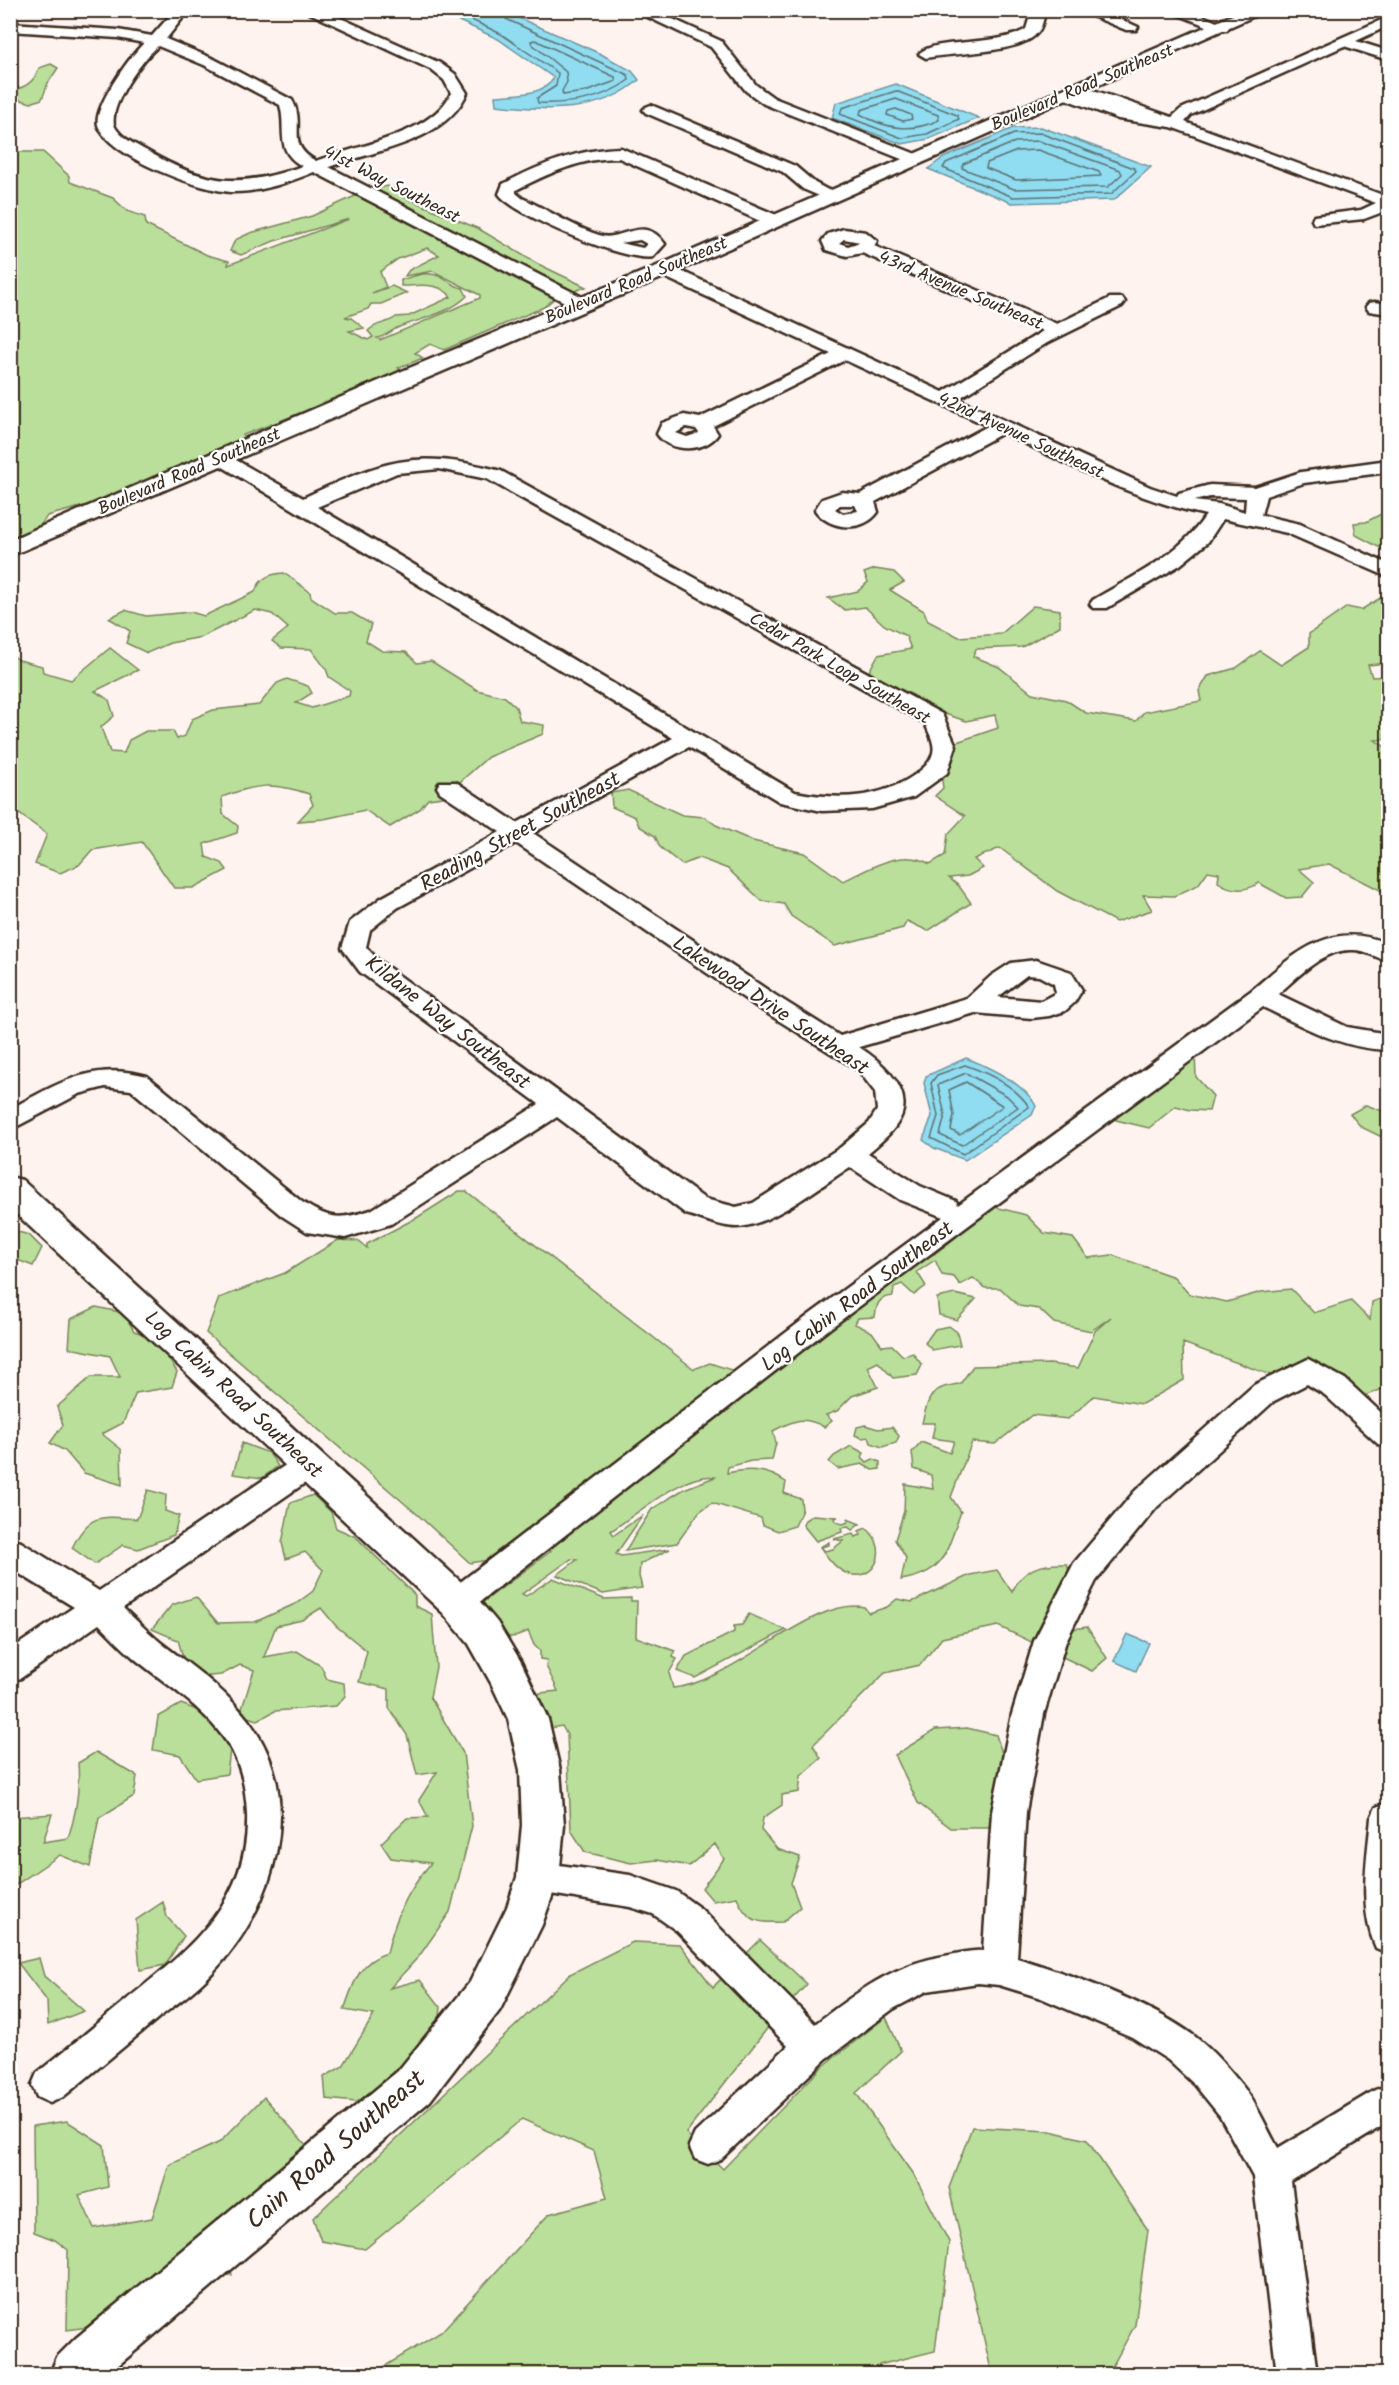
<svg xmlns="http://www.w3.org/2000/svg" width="1399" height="2385" font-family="Kalam,sans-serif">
	<rect width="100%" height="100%" fill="#fff3f0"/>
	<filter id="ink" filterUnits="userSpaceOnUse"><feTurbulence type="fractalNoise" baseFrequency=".0167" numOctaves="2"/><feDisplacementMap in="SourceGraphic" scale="12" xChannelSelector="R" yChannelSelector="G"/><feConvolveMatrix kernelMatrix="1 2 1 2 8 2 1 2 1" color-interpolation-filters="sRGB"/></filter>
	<g filter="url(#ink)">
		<!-- green -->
		<path fill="#b9df9a" stroke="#7a845c" stroke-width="1.5" fill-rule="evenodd" d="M51,64l7,4 -10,15 -6,16 -11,4 -20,-6v-6c14,-4 23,-8 28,-23z
			M11,149l9,3h23l26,24 1,6 43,16 14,13 18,6 1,8 61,30 22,6 -1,4 121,-46 -75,22 -33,14 -11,-4 5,-11 15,-7 62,-17 43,-20 17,1 4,-8 11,-3 10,3 4,7 78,33 57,34 50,24 -31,11 -11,9 -100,43 -14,-6 -15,9 8,5 -25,10 12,8 -92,39 -10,-5 -65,25 -1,13 -128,50 -67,18c-8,14 -21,22 -36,28zM427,248l12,7 -30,15 -4,6 28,-5 47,24v3l-100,42 -3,-2c7,-1 14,-7 20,-10 22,-9 54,-15 70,-32l-4,-8c-10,-2 -14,-7 -22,-11 -14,-7 -27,-1 -40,3v6c17,0 39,-5 50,11l-42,19 -13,1c-8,7 -20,5 -28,14l5,6 -5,3 -19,-9 15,-3 -13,-10 -6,-1 23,-8 3,-5h10l26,-11 -15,-7 -20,7 14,-6 -6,-15 18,-13z
			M1381,514h7v38l-32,-17 -2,-12 12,-1z
			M875,569l19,3 10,10 -14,8 34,21 4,10 31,16 42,-3 32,-28 27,4v16l-38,21 -46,2 -3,7 26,11 33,26 34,7 20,13 50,8 8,-9 57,-11 -2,-10 9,-15 28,-8 24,-17 21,14 28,-18v-13l38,-27 14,3 27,-17v70l-20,2 4,12 16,-1v63l-13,1 13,9v145l-59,-30 -30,5 15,13 -12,15 -16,1 -27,-15c-13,9 -28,8 -41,-1l1,-9 -11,-2 -10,14 -24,11 -31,-1 9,15 -36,12 -59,-31 -57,-43 -26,11 9,9 -15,8 -19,2 10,8 12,17 -43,28 -21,-10 -4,7 -68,18 -44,-30 -7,-12 -22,-3 -34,-32 -29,-11 -17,7 -22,-18 -5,-11 -16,-10 -4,-9 -23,-10 -1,-14 17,-3 54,25 23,2 11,8 37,16 51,12 39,28c27,-12 58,-34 87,-17l15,-9 3,-21 17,-18 -30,-20 8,-8 -3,-21 17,-25 41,-14 -3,-13 -29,6 -33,-11 -20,-15 -46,-20 11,-20 33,-6 -5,-13 -22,-11 -19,-18 -20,3 -17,-12 30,-7 10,-9 -4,-9z
			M284,573l26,19 1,5 24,16h17l19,11 -5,17 16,10 24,1 11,11 14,-2 46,29 28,7 11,10 4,14 24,4 -1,9 -55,23 -45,40 -15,2 -8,10 -30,18 -25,-17 -41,9 -26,2 15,-16 -4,-11c-36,-12 -53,-10 -87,3l1,17 15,12 -1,7 -33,11 2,13 16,6 5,7 -34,18h-19l-32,-46 -50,8 -13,15 -19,8 -25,-9 12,-30 -36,-26 -1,-154 9,6 23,6 1,6 28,8 39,-32 28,22 -43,21 14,9 5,16 -13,11 9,25 14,1 5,-13 17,-9h27l4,8 8,-3 7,-17 21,-9 46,-5 18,-22 10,-4 21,7 4,7 -16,10 16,5 37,-12 1,-5 -21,-14 -3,-8 -15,-20 -30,-1 -9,-7 16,-13 -16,-14 -17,-4 -53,27 -32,6 -23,10 -21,-10 4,-12 -21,-13 16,-8 21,6 45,-4 13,4 51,-24c5,-14 14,-18 29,-19z
			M1195,1053l1,24 17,19 -4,15 -19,-1 -14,-4 -27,22 -33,-8 -11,-15 3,-13z
			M1366,1105l22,8v27l-27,-13 -11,-13z
			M459,1191h7l228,178 16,-6 30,10 25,-26 32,-1 74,-71 63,-21 21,-16 21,-26 12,-7 38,10 18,18 29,5 15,20 24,-3 62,22 15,17 38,8 34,-10 30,-3 23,24 37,-12 19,19 2,-18 16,-6v91l-24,9 -85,-18 -96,-35 1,37 -42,24 -48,-8 -26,23 -36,-4 -37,29 -23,-2 -21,55 10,15c-15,38 -14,61 -60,68l5,-22 -11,-18 9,-29 1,-27 28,5 -2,-14 -17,-6 -2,-17 9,-10 29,11 4,-12 -22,-3 3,-15h-13c7,-27 8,-36 38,-39l13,-18 77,-2 28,4 17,-37 16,-14 -20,14 -37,-8 -15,-14 -20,-3 -19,-18h-15l-12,-10 -13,7 -6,-8 -12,-2 -7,-15 -18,12 9,14 -12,9 -12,-11 -8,3 -1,9c-15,2 -16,7 -18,21l-17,1 -3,6 17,8 10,14 10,-1 11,11 10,-3 9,12 -5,10 -24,3 -15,-16 -10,5 10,20 -26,9 -15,15 -11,4 6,6 -8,6c-21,-12 -31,-6 -51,4l3,12 -4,17 -21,1 -23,6 -1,6c23,-5 40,-4 59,9l-2,11 17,6 1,11 -7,16 -17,5 -15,-6 -2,-7 -49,-15 -13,9 -22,31 -52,8 27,-42 32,-20 31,-12c-30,-6 -79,38 -104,54l3,4 29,-20 -27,39 5,2 49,-7 -30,15 -1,12 3,12 -39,6 -46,-19 20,-15 -6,-1 -49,35 4,2 27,-18 51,21 27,-1v3h6l-1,36 39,14 -2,6 4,2 -8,14 4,15c58,-4 139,-92 191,-81l5,6 18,-6 10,-8 15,3 58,-27 27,-5 15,22c11,-24 29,-29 55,-28l12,32 -15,34 23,-3 20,31 -15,13 -94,-45 -56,12 -22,27 -35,8 -72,72 8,13 -20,18 -2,16 -17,3v10l-19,13 -2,12 16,19 23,8 -9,26 9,24 -17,15c-25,1 -36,1 -46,-25l-24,4 -11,-13 22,-29 -9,-15 -26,22 -32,-6 -26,3 -46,-11 -14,-22 -4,-95 -5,-9 -30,5 -6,-20 14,-18 18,-2 -12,-25 1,-6 -7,-1v-8l-6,-6 -6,-14 -10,5 -24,3 -20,-30 77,-58 -19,-18 -38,26 -24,4 -52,-48 -212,-182 13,-35 66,-25 53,-33 20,1 9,7v-4l51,-27z
			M11,1230l18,5 13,13 -9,18 -21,-8z
			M955,1294l21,5 -19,21 -18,-5 -2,-17z
			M96,1307l28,6 10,18c21,5 32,23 43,41l-5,15 -36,6 -13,30 -21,11 19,15 1,36 -38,-12 -19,-22 -15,-8 13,-18 -6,-18 34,-30h29l-10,-21 -41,-8 2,-29z
			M949,1326l8,6 3,13 -28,5 -7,-7 10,-14z
			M865,1425l13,4 14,-2 7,9 -3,7 -14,4 -11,-4 -2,-6 -7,1 -7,-3 2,-8z
			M242,1443l27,10 9,13 -16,12 -29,-4z
			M851,1446l13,7 -2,4 5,5 6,-3 7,3v7l-8,1 -10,-6 -24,5 -9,-7 5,-6z
			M148,1490l18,5 -1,16 14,5 -5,19 -36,14 -15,-4 -28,19 -23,-16c17,-36 30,-32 65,-29z
			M313,1495l18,17 5,16 20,9 59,58v11l17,8 4,53 -6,30 33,56 9,73 -22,86 -30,43 -30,33 30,-8 21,27 -2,19 -30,28 -3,38 -50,10 -30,-3 -2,-22 19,-11 31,-51 -30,-5c9,-26 15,-49 43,-57 8,-35 20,-62 44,-90l-40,-5 -10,-15 26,-25 21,-1 -9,-17 18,-28 -20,3 -10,-40 -18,-27v-19l-30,-7 8,-31 -31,-25 -15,-18 -19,12 -26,6 -12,31 33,-6 24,15 6,13 17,4 1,13 -9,10 -61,5 -17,9 -18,-5 14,-45 -14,-5 -19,10 -32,3 -11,-38 -26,-11 20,-24 24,-8 22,26 37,-1 42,-19 16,-12 10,-21 -18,-18 -19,7 -4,-16 8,-40z
			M813,1515l25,2 -3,1 1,4 7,2 5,-2v-3l12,5 -8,6 -4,-3 -7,1 1,4 -26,9 -13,-16 2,-5z
			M866,1528c27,22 6,60 -24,43 -9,-5 -16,-16 -22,-24l9,-5v3l-8,2 4,4 8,-2 10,-8 -9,-2 19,-5 2,3 6,-2 -2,-4z
			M749,1614l37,16 -91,48 -18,-7 9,-15 48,-24v-6l8,-1z
			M181,1704l26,10 24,28 -4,32 -31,5 -16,-24 -27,-5 5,-33z
			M967,1728l29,7 12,36 -11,57h-46l-33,-25 -23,-48 40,-25z
			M96,1752l41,24 -3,20 -35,22 -9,49 -30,-12 -49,33v-67l2,-4 39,-3 -9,28 25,-4c9,-26 12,-48 10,-75z
			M163,1902l4,15 17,19 -19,29 -25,5 -4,-50z
			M760,1940l47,44 -41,46 -80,103 37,36 98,-101 65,-51 15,34 -45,42 57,80 36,69 -14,109 -56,14 -5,9h-502l69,-42 108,-118 58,-16 -13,-47 -72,-32 -157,130 -44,-8 -8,-23 257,-244 63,-32 47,2 33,43z
			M39,1958l5,18 40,35 -36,14 -1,-24 -29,-38z
			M264,2097l43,49 -82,99 7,30 -29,-1 -100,51 -36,5 1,-80 -13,-10 -21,-8 -1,-106 34,-5 37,24 4,42 -29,8 15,33 58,-10 17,-53 51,-23z
			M972,2127l78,4 37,9 61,90 -13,95 -27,49h-116l-43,-186z"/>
		<!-- water -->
		<path fill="#90dcf1" stroke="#6e959d" stroke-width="1.5" d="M437,11h66l98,43 31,17 7,9c-39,34 -93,31 -143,25l-1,-9c20,-2 48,0 59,-18l-56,-39z
			M896,84l83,34 -50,21 -27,5 -70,-26 4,-15z
			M1041,127l110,40 -37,33 -102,3 -84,-34 15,-11 70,-30z
			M966,1058c23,9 58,25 70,48l-4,9 -67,45 -31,-12 -11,-8 9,-24 -8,-33 2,-7z
			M1127,1634l22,9 -13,28 -22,-10z"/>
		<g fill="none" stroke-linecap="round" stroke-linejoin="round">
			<!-- shore -->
			<path stroke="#5d7172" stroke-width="1.5" d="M451,10l50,24 57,39 -2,13 -19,12 1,5c33,1 64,-3 91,-23l-1,-5 -122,-56 -4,-9
				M535,40l80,37 1,4 -31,11 -22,3 -1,-4 5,-9 -1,-10 -34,-28 -1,-3z
				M896,91l61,24 2,4 -32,15 -25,4 -62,-24 2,-6z
				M896,99l42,16 1,5c-28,13 -53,9 -79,-6l1,-4z
				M896,109l15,6 1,4 -9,2 -16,-6 1,-4z
				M1040,133l94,35 2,3 -25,23 -98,3 -70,-29 3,-5 68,-29z
				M1039,141l81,29 2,4 -14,13 -94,2 -52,-21 1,-4 52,-22z
				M1038,150l61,22 2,4 -85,4 -30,-12 1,-5 30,-12z
				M965,1065c23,8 51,21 64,42l-66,47 -32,-16 7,-22 -7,-33 6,-8z
				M966,1073l41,23 11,11 -56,38 -22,-10 5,-20 -7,-30z
				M966,1082l37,24 -43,29 -9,-5 3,-15 -5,-25z"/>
			<!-- minor casing -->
			<g stroke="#3b2a1e" stroke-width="5">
				<path id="minor" d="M175,10h14l-23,29 48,20 78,41c15,25 -8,44 24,61 40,-15 117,-27 135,-68l-7,-13 -14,-11 -127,-59h20l117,53 15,11 12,19c-23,50 -92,57 -138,74l259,133 3,4 -3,4h-12l-262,-136c-25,10 -52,20 -80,20 -31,0 -126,-35 -136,-67 -5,-18 33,-70 46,-82l-26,-5 -108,-7v-8l108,7 34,6zM158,46l46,19 76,40c7,24 -6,46 22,61 -63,23 -98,18 -155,-15 -12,-7 -27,-13 -33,-26 -4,-22 28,-65 44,-79z
					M633,10h20l68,31 35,44 18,13 147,58 2,3 -2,3h-12l-145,-58 -18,-13 -35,-44z
					M1032,10h14c-3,8 -3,16 -8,22 -16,22 -85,20 -112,26l-7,-4c15,-17 80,-7 107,-25z
					M1078,10h22l38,17 -2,3h-10z
					M1166,10h22l41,17 -2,3h-10z
					M1388,17v9l-32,15 32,10v9l-44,-14 -153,69 -6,7 203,75v13l-24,9 -50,5 -2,-4 2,-4 47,-6 15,-7 -205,-76 -53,-8 -58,-22 -3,-3 3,-3h9l2,-5 5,-2 96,33 9,-8z
					M651,105l144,61 20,17 24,13 -8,5 -28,-12 -20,-17 -137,-59 -3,-3 3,-3z
					M621,148l160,69 2,4 -2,4h-12l-150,-67c-37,0 -70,15 -103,32v3l6,5c25,11 52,30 80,38 20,5 42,-22 63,8l-12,13c-26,6 -139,-42 -154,-63l4,-10c38,-20 76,-35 118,-36zM640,240l7,4 -4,4 -23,-5z
					M844,229l22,3 11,9 -3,5 183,78 53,-26h12l3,4 -3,4 -75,37 -89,56 192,88 27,9 2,-3 31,-8 45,2 46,-15 87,-12v12l-84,11 -38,13 -5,19 39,9 88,40v13l-101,-44 -64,-14 -15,23 -28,23 -73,43h-14l-3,-4 3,-4c40,-24 86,-44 113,-85 -72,-15 -137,-51 -203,-82l-128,69 3,10c-15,21 -49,18 -63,-2l7,-11 20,-7 18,2 128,-68 -143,-66 -132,66 5,8c-13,19 -48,19 -61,0l5,-11 22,-8 16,3 131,-64 -173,-80 -3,-4 3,-4h12l273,126 100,-61 -181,-78 -15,3 -21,-6 -4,-9 6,-7zM844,239l16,3 -12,4 -9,-3zM686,427l10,2 3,4 -12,4 -11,-4zM1210,497l36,1 -1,14 -26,-8 -25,-3zM840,505h15l3,6 -15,3 -8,-5z
					M1375,302l13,2v10l-19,-3 -3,-4 3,-4z
					M220,451l83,47c80,-37 110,-50 198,-27l441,243 14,32 -9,27 -33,24 -42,12 -50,2 -42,-9 -91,-55 -156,86 242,162 65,41 127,-38 24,-22 20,-13 25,-3 35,12 11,18 -8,13 -9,8 -16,5 -17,2 -57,-5 -116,34c19,12 49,37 44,63 -3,17 -22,32 -35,43l52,33 36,15 2,4 294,-215c41,-35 79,-72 136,-46v17c-12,-3 -22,-11 -35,-11 -29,-2 -55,27 -75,44l69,33 41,7v16c-46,-1 -84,-23 -125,-43l-434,322 -361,282 -11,4 -11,-4 -5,-9 5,-9 363,-278 134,-98 -43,-17 -50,-33c-28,18 -81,60 -114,60 -15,0 -35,-9 -50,-13l-129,-97 -166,107 -46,14 -38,-6 -25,-16 -151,-126 -26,-3 -26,7 -69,36v-21c47,-25 82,-48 137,-33l155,126c28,18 38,18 69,8l168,-106 -179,-132 -18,-24 8,-26 31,-24 119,-66 -60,-40 -3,-5 3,-5h16l61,41 156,-85 -460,-277 -3,-4 3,-4zM439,469l48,10 438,244c2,6 7,14 8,21 3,14 -8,23 -17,30 -36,26 -79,26 -121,18l-478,-285 80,-34zM516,843l241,164 101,63 17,22 2,18 -8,13 -28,24 -88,56 -17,4 -31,-8 -327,-239 -12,-13 4,-17 27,-22zM1027,975l12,1 15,8 2,9 -15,8 -43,-4z
					M1308,1359l37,20 43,40v28l-10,-3 -53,-49 -18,-11 -33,17 -117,106 -61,74 -30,60 -22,73 -18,98 -9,146c55,17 131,44 176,77 19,15 36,34 51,53 14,18 23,41 34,60l97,-58 13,-5v38l-97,59 26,192h-40l-24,-197 -33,-61 -25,-31 -27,-25 -36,-23 -91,-39 -42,-13 -21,-2 -51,8 -34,18 -67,50 -105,100 -13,5 -13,-5 -6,-13 6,-13 93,-87 -111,-115 -24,-17 -23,-7 -92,-15 -12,-4 -5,-11 5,-11 12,-4 92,13 46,16 25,18 114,115c44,-33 79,-61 135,-69 11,-2 22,-5 33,-4l9,-139 20,-98 22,-73 40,-78 61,-72 119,-106z
					M310,1452l11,4 4,8 -4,8 -198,136c12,11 24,23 37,34 32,25 63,45 88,78 60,78 28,186 -35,252 -16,18 -37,32 -56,47 -31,26 -62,52 -94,78l-13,6 -13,-6 -5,-12 5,-12c30,-24 59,-48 88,-72 62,-50 125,-98 122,-187 -1,-25 -6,-52 -21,-73 -24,-35 -59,-56 -91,-82 -13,-11 -24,-23 -36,-35l-78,54 -11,3v-31l64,-43 -64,-39v-29l11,3 78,49 200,-135z
					M1388,1803v150l-12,-5c-18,-39 -9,-88 -5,-130l5,-11z"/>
			</g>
			<!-- tertiary casing -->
			<g stroke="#3b2a1e" stroke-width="5">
				<path id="tertiary" d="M1244,10h24l-597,264 -661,282v-16l392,-169 255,-105z
					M10,1177l12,3 449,411 26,31 24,40 27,57 12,51 4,55 -5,52 -17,48 -42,85 -70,91 -322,273h-58l7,-17 19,-19 322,-267 72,-89 37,-75 10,-30 5,-52 -2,-55 -12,-51 -17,-36 -22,-39 -26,-31 -433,-405z"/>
			</g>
			<!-- minor -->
			<use href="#minor" fill="#fff" fill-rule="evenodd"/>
			<!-- tertiary -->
			<use href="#tertiary" fill="#fff" fill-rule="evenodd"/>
		</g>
	</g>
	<g text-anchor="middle" stroke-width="4.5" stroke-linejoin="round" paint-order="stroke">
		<!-- far-street labels -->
		<g font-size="18" fill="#3b2a1e" stroke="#fff">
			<text transform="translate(1082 87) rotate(-23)" y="6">Boulevard Road Southeast</text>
			<text transform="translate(392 184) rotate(27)" y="6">41st Way Southeast</text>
			<text transform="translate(636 280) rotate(-23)" y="6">Boulevard Road Southeast</text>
			<text transform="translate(961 290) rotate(23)" y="6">43rd Avenue Southeast</text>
			<text transform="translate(1021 435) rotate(25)" y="6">42nd Avenue Southeast</text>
			<text transform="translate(189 471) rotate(-23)" y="6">Boulevard Road Southeast</text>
			<text transform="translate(840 668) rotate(30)" y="6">Cedar Park Loop Southeast</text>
		</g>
		<!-- street labels -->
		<g font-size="21" fill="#3b2a1e" stroke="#fff">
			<text transform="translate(520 831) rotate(-29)" y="7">Reading Street Southeast</text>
			<text transform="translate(771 1005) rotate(34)" y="7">Lakewood Drive Southeast</text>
			<text transform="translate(448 1022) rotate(38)" y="7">Kildane Way Southeast</text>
			<text transform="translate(857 1296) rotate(-37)" y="7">Log Cabin Road Southeast</text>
			<text transform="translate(234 1394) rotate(43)" y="7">Log Cabin Road Southeast</text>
		</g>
		<!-- near-street labels -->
		<g font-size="26" fill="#3b2a1e" stroke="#fff">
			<text transform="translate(335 2149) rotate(-41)" y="9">Cain Road Southeast</text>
		</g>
	</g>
	<!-- margin -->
	<rect width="1399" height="2385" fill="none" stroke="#fff" stroke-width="36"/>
	<rect x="18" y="18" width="1363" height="2349" fill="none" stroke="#3b2a1e" stroke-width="2" filter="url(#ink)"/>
</svg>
